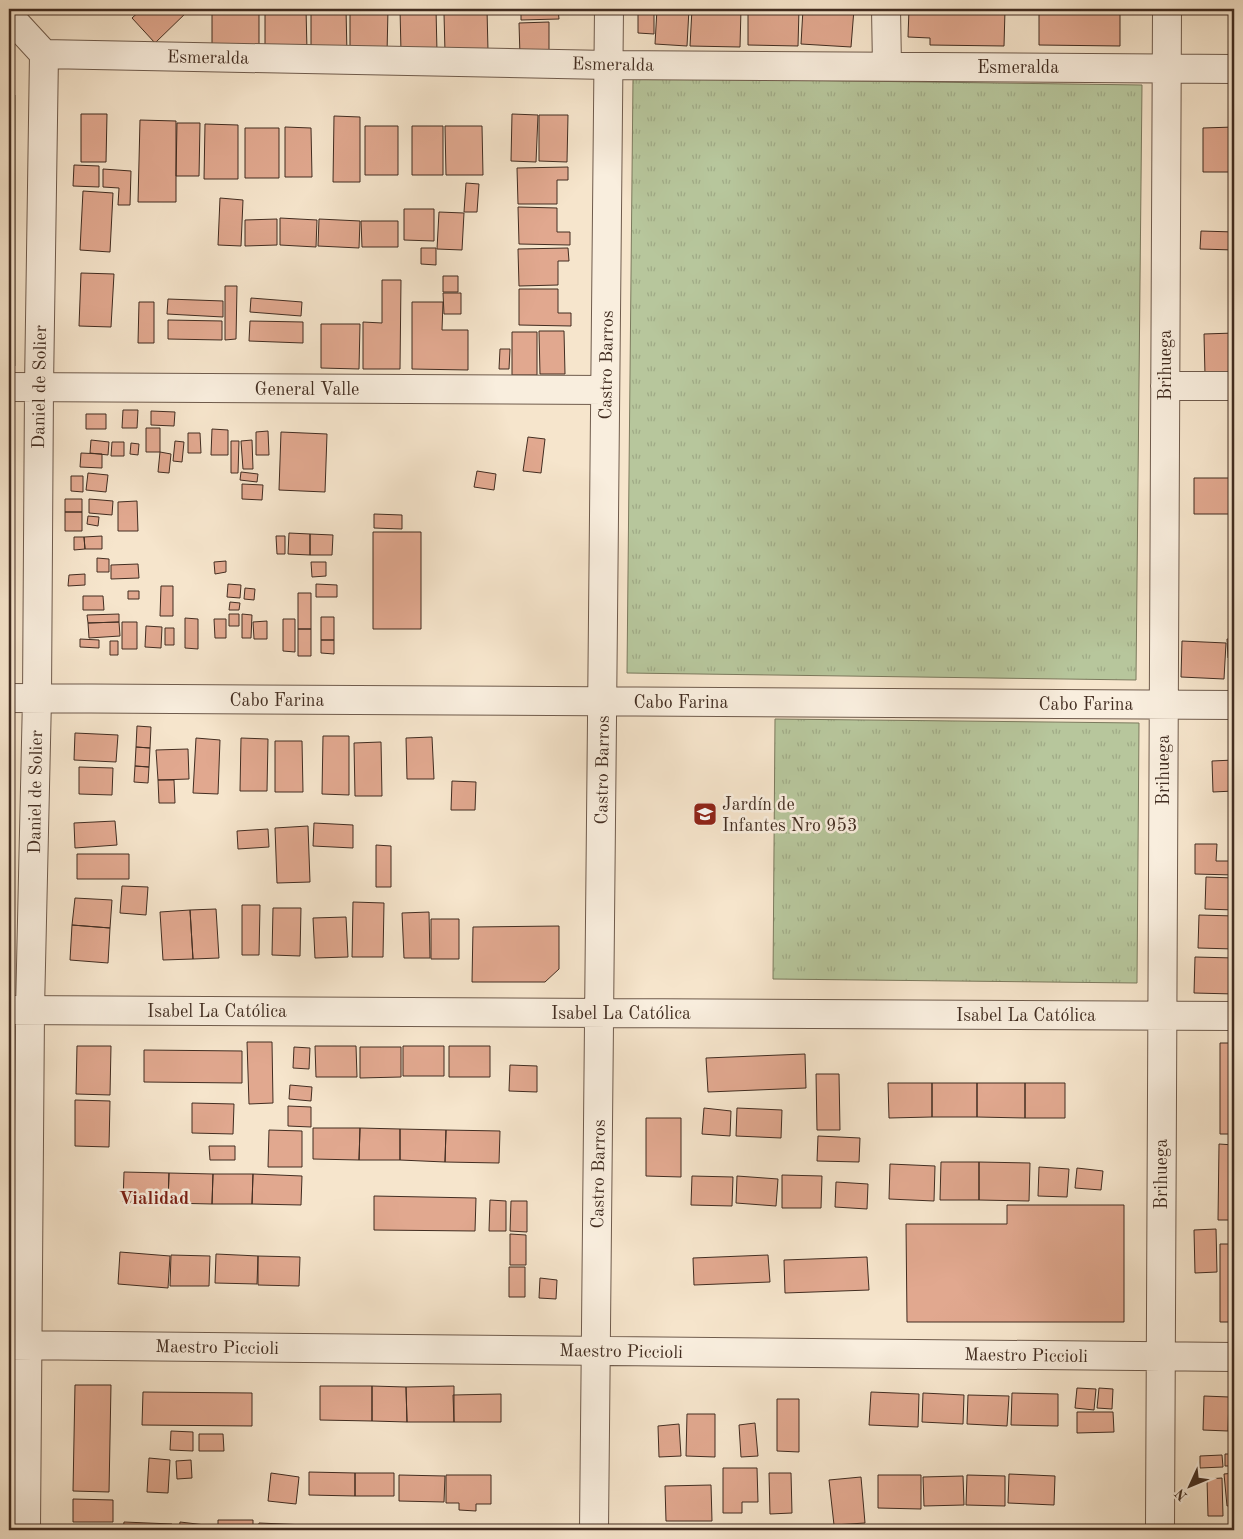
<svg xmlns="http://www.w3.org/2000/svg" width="1243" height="1539" font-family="'Old Standard TT',serif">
	<defs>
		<pattern id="park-tufts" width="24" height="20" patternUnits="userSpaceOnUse" patternTransform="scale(1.25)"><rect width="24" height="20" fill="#b7c69c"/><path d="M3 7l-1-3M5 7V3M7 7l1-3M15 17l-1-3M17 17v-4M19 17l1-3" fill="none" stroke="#9faa86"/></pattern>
	</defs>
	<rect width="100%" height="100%" fill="#f6e5cc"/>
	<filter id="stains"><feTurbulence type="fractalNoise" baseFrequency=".004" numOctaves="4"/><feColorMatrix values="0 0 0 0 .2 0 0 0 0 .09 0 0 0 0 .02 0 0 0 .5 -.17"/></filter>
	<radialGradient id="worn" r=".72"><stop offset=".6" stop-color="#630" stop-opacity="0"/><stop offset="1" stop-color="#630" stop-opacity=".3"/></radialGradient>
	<!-- park -->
	<path fill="url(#park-tufts)" stroke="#7c7a5e" d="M633,78l509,7 -6,595 -509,-7z
		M15,95v271h-6v-265z
		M775,719l364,4 -2,260 -364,-4z"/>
	<!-- building -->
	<path fill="#e1a88f" stroke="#422d21" d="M142,9h48l-35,34 -23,-25z
		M212,9h47v41l-47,-1z
		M265,9h41l1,41 -42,1z
		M311,9h35l1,45 -36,-1z
		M350,9h38l-1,45 -37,-1z
		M400,9h36l1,43h-36z
		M460,9h27l1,42 -43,1 -1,-38h16z
		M521,9h37l1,10 -38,1z
		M638,9h16v25l-16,-1z
		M657,9h32l-2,37 -32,-2z
		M692,9h49l-1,38 -50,-1z
		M748,9h51l-1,37 -50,-1z
		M803,9h51l-3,38 -50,-3z
		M909,9l96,1 -1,36 -74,-1v-7l-22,-1z
		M1039,11l81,1v34l-81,-1z
		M549,22v33l-29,1 -1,-33z
		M81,114h26l-1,48h-25z
		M512,114l26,1 -2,47 -25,-1z
		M539,115h29l-1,47 -28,-1z
		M334,116l26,1v65h-27z
		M140,120l36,1v81h-38z
		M177,123h23l-1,53h-23z
		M205,124l33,1v54h-34z
		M365,126h33v49h-33z
		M412,126h31v49h-31z
		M445,126h37l1,49h-37z
		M285,127l26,1 1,49h-27z
		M1234,127v45h-31v-44z
		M245,128h34v50h-34z
		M74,165l25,1v21l-26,-1z
		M568,167v13h-11v24h-39l-1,-36z
		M103,169l28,2 -1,34h-12l1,-17 -16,-1z
		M466,183l13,1 -2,28h-13z
		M83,191l30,2 -3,59 -30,-2z
		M220,198l23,2 -2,46 -23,-1z
		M518,207l39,1v24h13v13l-51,-1z
		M404,209h30v32l-30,-1z
		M439,212l25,1 -2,37 -25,-1z
		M280,218l37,2 -1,27 -36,-2z
		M277,219v26l-32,1v-26z
		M319,219l41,2 -1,27 -41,-2z
		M361,221h37v26h-36z
		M1201,231l33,1v18l-34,-1z
		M421,248h15v17l-15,-1z
		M568,248l1,13h-11v24l-39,1 -1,-37z
		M81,273l33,1 -3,53 -32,-1z
		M443,276h15v16h-15z
		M382,280h19l-1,89h-37v-47l19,1z
		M225,286h12l-1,53 -11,1z
		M519,289h39v24h13v13l-52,-1z
		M443,293h18v21h-17z
		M251,298l51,4 -1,14 -51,-4z
		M168,299l55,2v16l-56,-3z
		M139,302h15v41h-16z
		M412,302h31l-1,28h26v40l-56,-1z
		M168,320l54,1v19l-54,-1z
		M250,321l53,1v21l-54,-2z
		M321,324h39l-1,45 -38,-1z
		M539,331h25l1,43h-25z
		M512,332h25v43h-25z
		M1234,333v41l-29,1 -1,-41z
		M500,349h10l-1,20h-10z
		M123,410h15l-1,18h-15z
		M151,411l24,1 -1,14 -23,-1z
		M86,414h20v15h-20z
		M146,428h14v24h-14z
		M212,429l16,1v25h-17z
		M268,431l1,24h-13v-23z
		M281,432l46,2 -2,58 -46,-2z
		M188,433h12l1,20h-13z
		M528,437l17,2 -4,34 -18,-2z
		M91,440l18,2 -1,13 -18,-2z
		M252,440l1,29h-10l-2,-28z
		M175,441l9,1 -2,20 -9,-1z
		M231,441h8l-1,32h-7z
		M112,442h12v14h-13z
		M131,443l8,1 -1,11 -8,-1z
		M160,452l11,2 -2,19 -11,-1z
		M81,453l21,1v14l-22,-1z
		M477,471l19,3 -2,16 -20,-3z
		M241,472l17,2 -1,8 -17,-2z
		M88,473l20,2 -2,17 -20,-2z
		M71,476h12v16l-12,-1z
		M1194,478h40v36h-40z
		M242,484l21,1 -1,15 -20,-1z
		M65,499h17v13h-17z
		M89,499l24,2 -1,14 -23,-2z
		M137,501l1,30h-20v-29z
		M65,512h17v19h-17z
		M374,514l28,1v14l-28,-1z
		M88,516l11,1 -1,9 -11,-2z
		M373,532h48v97h-48z
		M289,533l21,1v21l-22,-1z
		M310,534l23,1 -1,20h-22z
		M102,536v13h-17l-1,-12z
		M276,536h9v18h-8z
		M74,537h10l1,12 -11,1z
		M97,558l12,1v13h-12z
		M226,561v11l-11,2 -1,-12z
		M311,562h15v14l-14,1z
		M138,564l1,14 -28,1v-14z
		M85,574v11l-17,1 1,-11z
		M228,584l13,1 -1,13 -13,-1z
		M316,584l21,1v12h-21z
		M161,586h12v30h-13z
		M245,588l10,1 -1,11 -10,-1z
		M128,591h11v8h-11z
		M298,593h13v36h-13z
		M83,596h20l1,14h-21z
		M230,602l10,1 -1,7h-10z
		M119,614v8l-31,1 -1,-8z
		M229,614h10v12h-10z
		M242,614l10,1 -1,23h-9z
		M321,617h13v23h-13z
		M185,618l13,1v30l-13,-1z
		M214,619h12v19h-11z
		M283,619h12v33l-12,-1z
		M267,621v18h-13l-1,-17z
		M119,622l1,14 -31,2 -1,-15z
		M122,622h15v27h-15z
		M146,626l16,1 -1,21 -16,-1z
		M165,628h9v17h-9z
		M298,629h13v27h-13z
		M80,639l19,1v8l-19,-1z
		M1227,639h7v19h-6z
		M321,640h13v14l-13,-1z
		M110,641h8v14h-8z
		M1182,641l44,2 -2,36 -43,-2z
		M137,726l14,1 -1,21 -14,-1z
		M75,733l43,2 -2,27 -42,-2z
		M323,736h26v59l-27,-1z
		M432,737l2,42h-27l-1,-41z
		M196,738l24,2 -2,54 -25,-1z
		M241,738l27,1 -1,52h-27z
		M275,741h27l1,51h-28z
		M381,742l1,54h-27l-1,-53z
		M136,747l14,1 -1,19 -14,-1z
		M188,749l1,30 -31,1 -2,-30z
		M1234,760v31l-21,1 -1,-31z
		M135,766l14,1 -1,16 -14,-1z
		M79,767l34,1 -1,27 -33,-1z
		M158,780h16l1,23h-16z
		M452,781l24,1 -1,28h-24z
		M115,821l2,24 -42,3 -1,-25z
		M314,823l39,2v23l-40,-2z
		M308,826l2,56 -33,1 -2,-55z
		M268,829l1,18 -31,2 -1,-18z
		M1195,844h22l-1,17h18v14l-39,-1z
		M376,845l15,1v41h-15z
		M77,854h52v25h-52z
		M1206,877l28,1v32l-29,-1z
		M122,886l26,1 -2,28 -26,-2z
		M75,898l37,2 -2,28 -38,-3z
		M353,902l31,1 -1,54h-31z
		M242,905h18l-1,50h-17z
		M273,908h28l-1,48 -28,-1z
		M216,909l3,49 -26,1 -3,-49z
		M190,910l3,49 -30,1 -3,-48z
		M429,912l1,46h-26l-2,-45z
		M1199,915l35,1v33l-36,-1z
		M346,917l2,40 -33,1 -2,-40z
		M431,919h28v40h-28z
		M72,925l38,3 -2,35 -38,-3z
		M559,926v43l-14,13h-73l1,-55z
		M1195,957l39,1v36l-40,-1z
		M247,1042h25l1,61 -24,1z
		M1220,1043h14v91h-14z
		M77,1046h34l-1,49 -34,-1z
		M315,1046h41l1,31h-41z
		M403,1046h41v30h-41z
		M449,1046h41v31h-41z
		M294,1047l16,1 -1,21 -16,-1z
		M360,1047h41v30l-41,1z
		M144,1050l98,1v32l-98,-1z
		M805,1054l1,34 -98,4 -2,-34z
		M510,1065l27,1v26l-28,-1z
		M816,1074h23l1,56h-23z
		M888,1083h44v34l-43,1z
		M932,1083h45v34h-45z
		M977,1083h48v35l-48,-1z
		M1025,1083h40v35h-40z
		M290,1085l22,2 -1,14 -22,-2z
		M75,1100l35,1 -1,46 -34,-1z
		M192,1103l42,1 -1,30 -41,-1z
		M288,1106l23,1v20l-23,-1z
		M704,1108l27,3 -1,25 -28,-2z
		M737,1108l45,2 -1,28 -45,-2z
		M646,1118h35v59l-35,-1z
		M313,1128h47l-1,32 -46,-1z
		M360,1128l40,1v31h-41z
		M400,1129l46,1 -1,32 -45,-2z
		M269,1130l33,1v36h-34z
		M446,1130l54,1 -1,32 -54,-1z
		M818,1136l42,2 -1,24 -42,-1z
		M1219,1144l15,1v75h-16z
		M209,1146h26v14h-25z
		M941,1162h38v38h-39z
		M979,1162l51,1 -1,38 -50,-1z
		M890,1164l45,2 -1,35 -45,-2z
		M1039,1167l30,2 -2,28 -29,-1z
		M1077,1168l26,3 -2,19 -26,-2z
		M124,1172l45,1 -1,30 -45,-1z
		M169,1173l44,1 -1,30 -44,-1z
		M213,1174h40l-1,30h-40z
		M253,1174l49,2 -1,29 -49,-1z
		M782,1175l40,1 -1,32h-39z
		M692,1176l41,1 -1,29 -41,-1z
		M737,1176l41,3 -2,27 -40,-3z
		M836,1182l32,2 -1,25 -32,-2z
		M374,1196l102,2 -1,33 -101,-1z
		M490,1200l16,1v30h-17z
		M511,1201h16v31l-17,-1z
		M1007,1205h117v117h-217l-1,-98h101z
		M1216,1229l1,43 -22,1 -1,-43z
		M510,1234l16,1v30h-16z
		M1220,1244h14v78h-14z
		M120,1252l50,4 -2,32 -50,-4z
		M216,1254l42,2 -1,28 -42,-1z
		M171,1255l39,1 -1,30h-39z
		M768,1255l2,27 -76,3 -1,-27z
		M258,1256l42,1 -1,29 -41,-1z
		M867,1257l2,33 -84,3 -1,-33z
		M509,1267h16v30h-16z
		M540,1278l17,2 -1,19 -17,-1z
		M75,1385h36l-2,107 -36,-1z
		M320,1386h52v35l-52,-1z
		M372,1386l34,1 1,35 -35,-1z
		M454,1386v36h-47l-1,-35z
		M1077,1388l19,1 -2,21 -19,-2z
		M1099,1388l14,1 -1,20 -15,-1z
		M143,1392l109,1v33l-110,-1z
		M871,1392l48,2 -1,33 -49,-2z
		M923,1393l41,2 -1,29 -41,-2z
		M1012,1393l46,1v32l-47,-1z
		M501,1394v28h-47l-1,-27z
		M968,1395l41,1 -2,30 -40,-2z
		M1204,1396l25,1 -1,34 -25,-1z
		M777,1399h22v53l-22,-1z
		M1231,1408h3v24h-3z
		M1077,1412h36l1,20 -37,1z
		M687,1414h28v43l-29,-1z
		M755,1423l3,33 -17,1 -2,-32z
		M679,1424l2,32 -22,1 -1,-31z
		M171,1431l22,1v19l-23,-1z
		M199,1434h24l1,17h-25z
		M1225,1454h8v12h-8z
		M1222,1455l1,12 -23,1v-12z
		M149,1458l21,2 -2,33 -21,-1z
		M191,1460l1,18 -15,1 -1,-18z
		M723,1468h34l1,34h-16v11h-19z
		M309,1472l46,1v23l-46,-1z
		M271,1473l28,4 -3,27 -28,-3z
		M355,1473h39v23h-39z
		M769,1473h22l1,40 -22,1z
		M1234,1473v32l-7,1 -3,-32z
		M1009,1474l46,2 -1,29 -46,-2z
		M399,1475l46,1 -1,26 -45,-1z
		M446,1475h45v29h-15v7l-17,-1v-7h-13z
		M878,1475h43v34l-43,-1z
		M967,1475l38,1v30l-39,-1z
		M963,1476l1,29 -40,1 -1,-29z
		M861,1477l4,46 -31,2 -5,-45z
		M1222,1478l1,38h-15l-1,-37z
		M711,1485l1,36h-46l-1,-35z
		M73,1499l40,1v22h-40z
		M218,1520h35v10h-35z
		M124,1522l48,2 -1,6h-48z
		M180,1522l34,4 -1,4h-34z
		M259,1523l48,2v5h-49z
		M737,1528l136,1v1h-136z"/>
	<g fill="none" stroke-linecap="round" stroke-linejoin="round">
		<!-- minor casing -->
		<g stroke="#6f5b4c" stroke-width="30">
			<path id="minor" d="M886,9l1,57
				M9,16l35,38 564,11 626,4
				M1165,386h69
				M9,387l596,3
				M9,698l1225,7
				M9,1010l1225,6
				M9,1345l1225,12
				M26,1530l4,-520 7,-312 2,-311 5,-333
				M594,1530l15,-1521
				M1160,1530l7,-1521"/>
		</g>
		<!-- minor -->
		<use href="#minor" stroke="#f9eede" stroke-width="28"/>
	</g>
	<!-- icons -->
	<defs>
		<g id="school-square" transform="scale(1.25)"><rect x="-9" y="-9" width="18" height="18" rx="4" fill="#8f2418" stroke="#f9eede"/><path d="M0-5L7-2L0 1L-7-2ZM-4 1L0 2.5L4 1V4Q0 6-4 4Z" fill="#fff"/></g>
	</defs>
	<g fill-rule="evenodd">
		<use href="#school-square" x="705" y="814"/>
	</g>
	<g text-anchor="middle" stroke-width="5" stroke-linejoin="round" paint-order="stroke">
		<!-- street labels -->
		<g font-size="18" fill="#422d21" stroke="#f9eede">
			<text transform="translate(208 57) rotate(1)" y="6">Esmeralda</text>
			<text transform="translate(613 64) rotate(1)" y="6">Esmeralda</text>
			<text x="1018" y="73">Esmeralda</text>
			<text transform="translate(606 365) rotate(-89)" y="6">Castro Barros</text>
			<text transform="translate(1165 365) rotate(-90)" y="6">Brihuega</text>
			<text transform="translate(39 387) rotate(-89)" y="6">Daniel de Solier</text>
			<text x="307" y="395">General Valle</text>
			<text x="277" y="706">Cabo Farina</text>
			<text x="681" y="708">Cabo Farina</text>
			<text x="1086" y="710">Cabo Farina</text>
			<text transform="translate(602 770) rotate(-89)" y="6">Castro Barros</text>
			<text transform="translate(1163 770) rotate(-90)" y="6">Brihuega</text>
			<text transform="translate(35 792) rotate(-89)" y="6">Daniel de Solier</text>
			<text x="217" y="1017">Isabel La Católica</text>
			<text x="621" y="1019">Isabel La Católica</text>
			<text x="1026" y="1021">Isabel La Católica</text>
			<text transform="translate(598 1174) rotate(-89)" y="6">Castro Barros</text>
			<text transform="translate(1161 1174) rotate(-90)" y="6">Brihuega</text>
			<text transform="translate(217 1347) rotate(1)" y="6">Maestro Piccioli</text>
			<text transform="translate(621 1351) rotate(1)" y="6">Maestro Piccioli</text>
			<text transform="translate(1026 1355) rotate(1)" y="6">Maestro Piccioli</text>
		</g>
		<!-- poi labels -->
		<g font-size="18" fill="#422d21" stroke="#f9eede" text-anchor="start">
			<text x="722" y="810">Jardín de<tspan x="722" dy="21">Infantes Nro 953</tspan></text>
		</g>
		<!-- neighbourhood labels -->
		<g font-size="19" font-weight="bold" fill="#7a1f14" stroke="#f9eede">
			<text x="154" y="1204">Vialidad</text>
		</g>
	</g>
	<!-- margin -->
	<rect width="1243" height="1539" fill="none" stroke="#f6e5cc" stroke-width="30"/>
	<rect x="10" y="10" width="1223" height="1519" fill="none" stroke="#422d21" stroke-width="2.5"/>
	<rect x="15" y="15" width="1213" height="1509" fill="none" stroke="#422d21"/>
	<!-- north arrow -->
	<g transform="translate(1190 1486) rotate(226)" stroke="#f9eede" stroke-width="4" paint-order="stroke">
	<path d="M0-4L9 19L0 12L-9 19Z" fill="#422d21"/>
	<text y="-8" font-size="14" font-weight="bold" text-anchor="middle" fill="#422d21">N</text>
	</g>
	<rect width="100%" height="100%" filter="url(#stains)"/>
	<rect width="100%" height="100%" fill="url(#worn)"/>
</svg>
